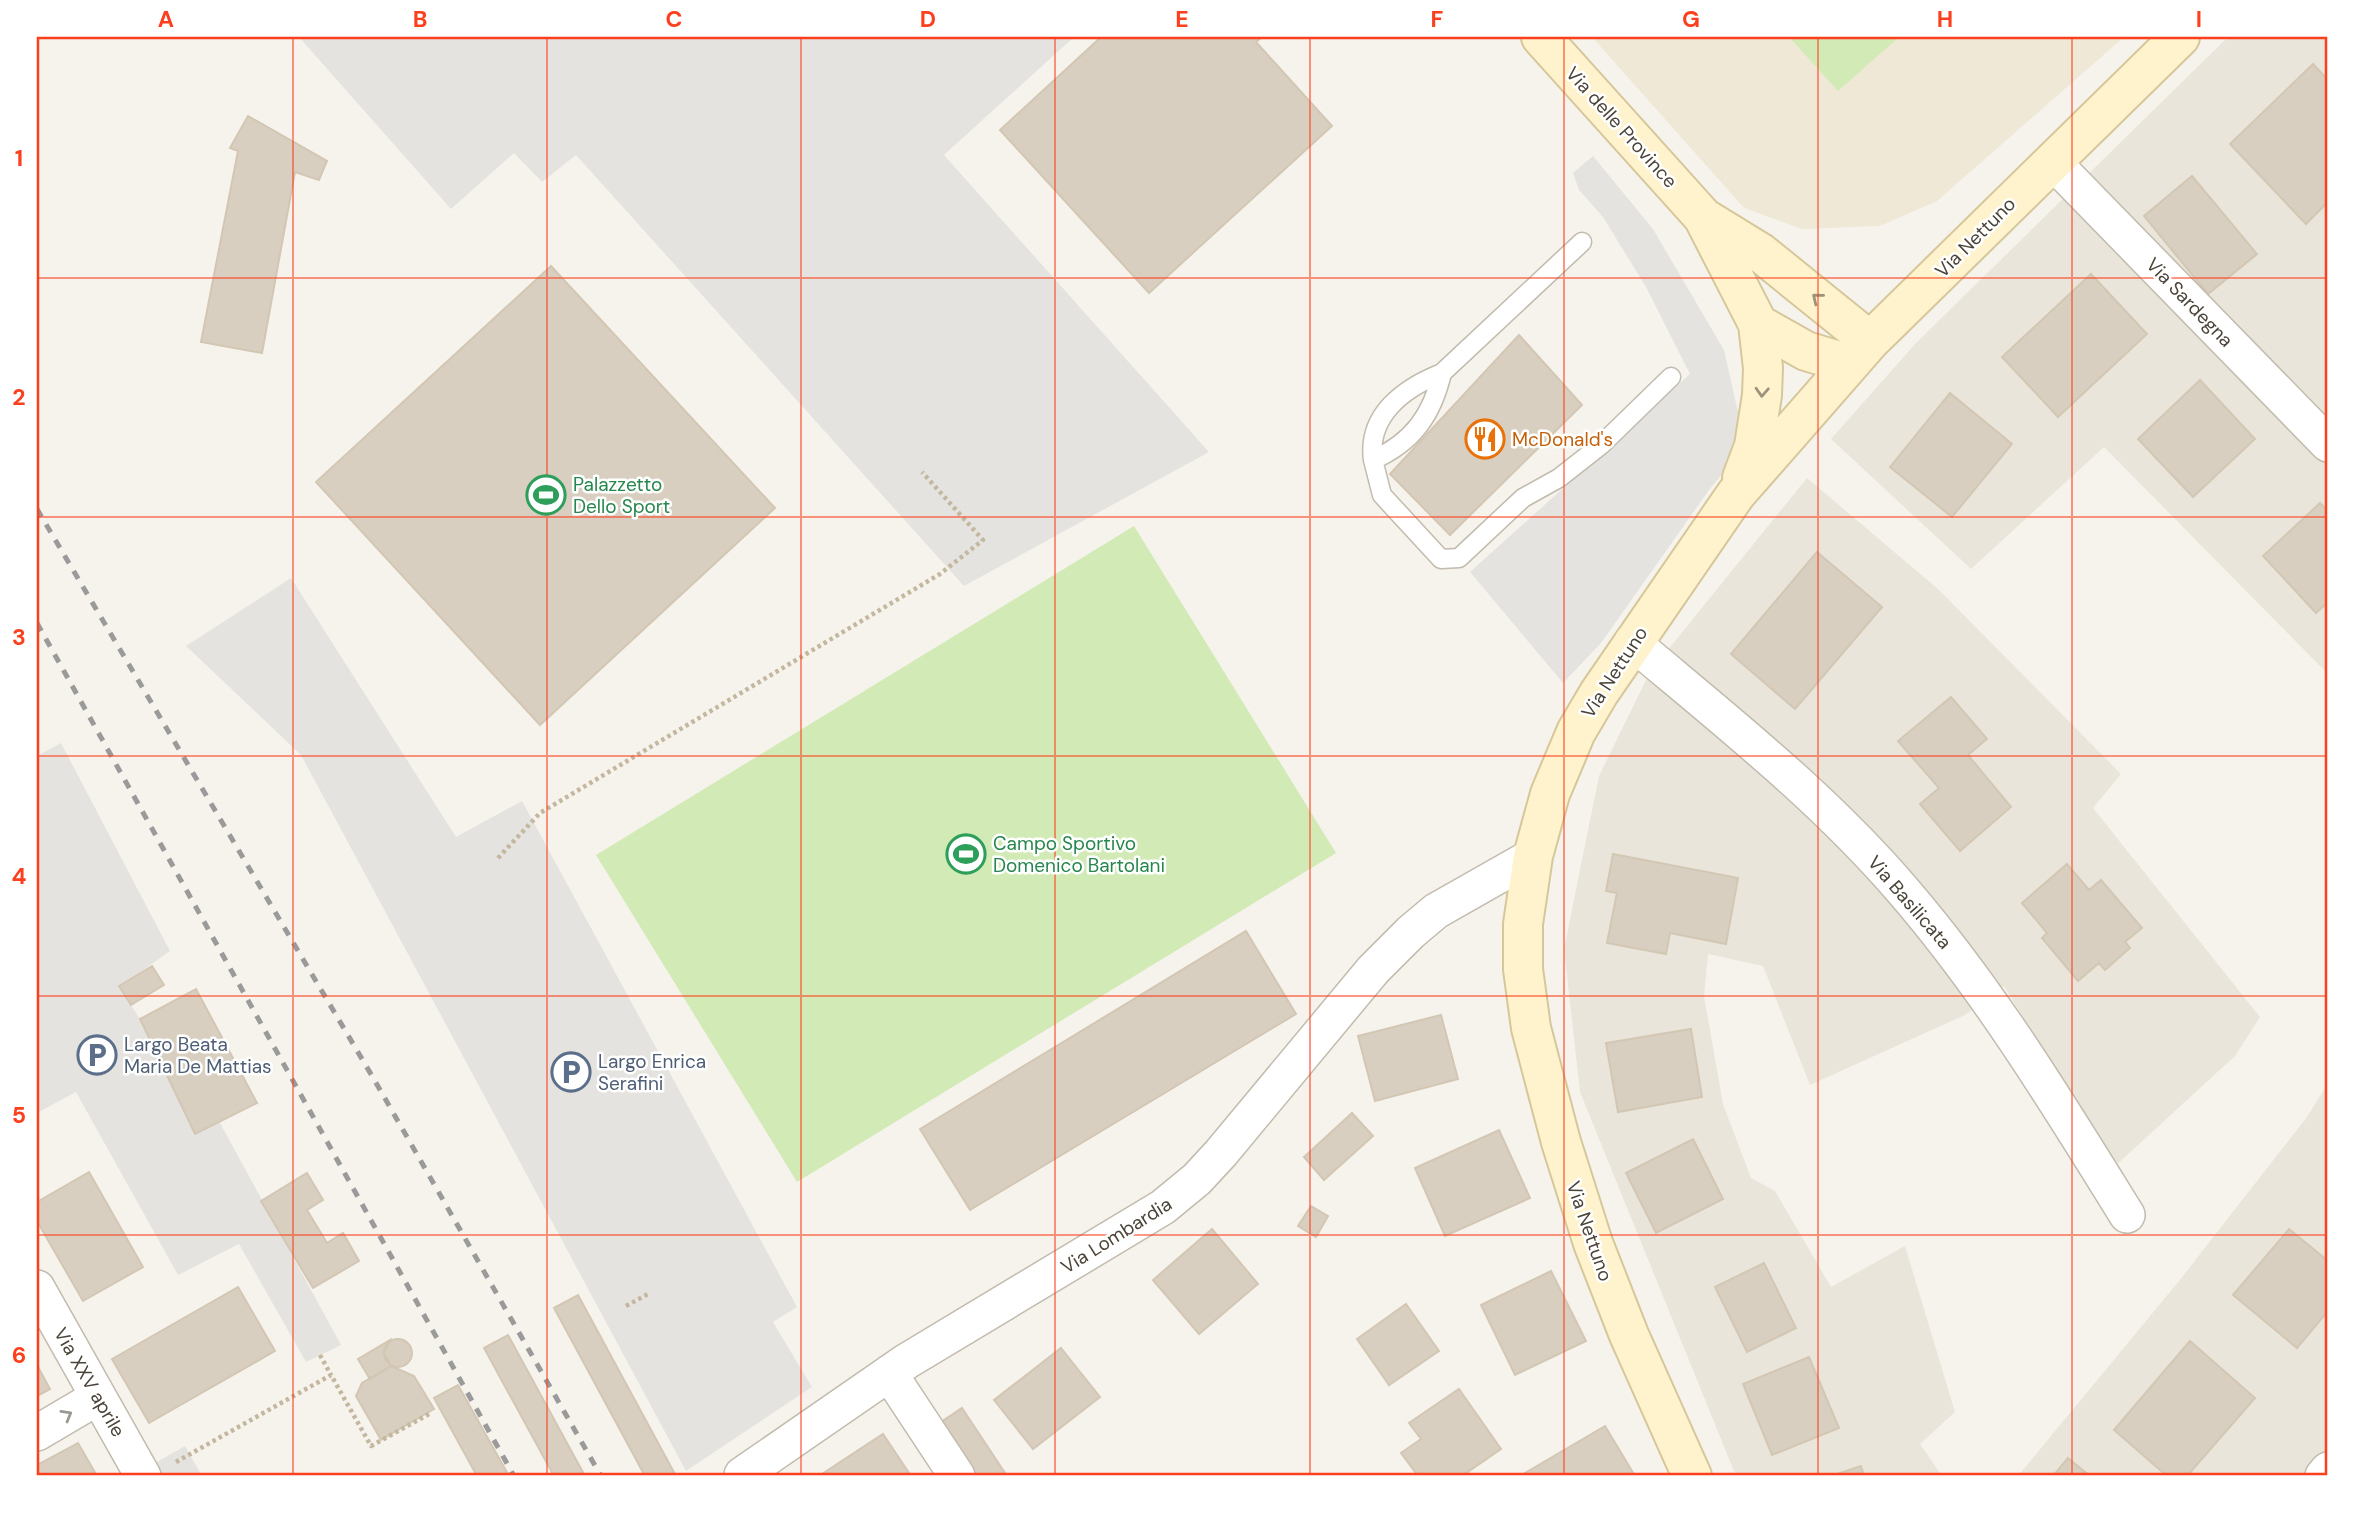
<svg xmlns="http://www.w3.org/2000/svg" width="2365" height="1513" font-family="'DM Sans',sans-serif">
	<rect width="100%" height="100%" fill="#f6f3ec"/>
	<!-- residential -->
	<path fill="#eae5da" d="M2228,37h100v637l-224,-227 -133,122 -140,-130 85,-96z
		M1807,478l131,111 183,185 -28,34 167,209 -25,39 -121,111 -110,-181 -39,29 -155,70 -47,-119 -55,-12 -4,42 19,108 28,74 24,13 56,96 74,-41 50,166 -35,32 22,32h-206l-156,-384 -16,-143 35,-173 51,-104z
		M2328,1083v393h-310l161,-195 128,-164z"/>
	<!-- education -->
	<path fill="#efe8d6" d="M1592,37h532l-187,164 -57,25 -78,3 -58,-21z"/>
	<!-- green -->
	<path fill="#d2eab5" d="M1789,37h110l-61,54z
		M1134,526l202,327 -539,329 -201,-327z"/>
	<!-- parking -->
	<path fill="#e5e3e0" d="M299,37h775l-130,118 265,297 -245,134 -388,-431 -34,27 -28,-29 -63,56z
		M1593,156l60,73 71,121 18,80 -4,25 -29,35 -108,153 -38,40 -93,-111 220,-198 -44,-87 -43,-70 -24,-27 -6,-17z
		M291,578l165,259 66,-36 275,506 -24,15 39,65 -126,84 -385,-716 -115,-109z
		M61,743l109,208 -51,36 21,32 54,114 25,-12 122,224 -35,17 -67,-118 -61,31 -102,-183 -39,21v-357z
		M185,1446l17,30h-49l-5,-9z"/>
	<!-- building -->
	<path fill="#d8cfc1" stroke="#d3c7b4" stroke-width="2" d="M1101,37h161l-6,5 76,84 -183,167 -149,-163z
		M2313,64l15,16v122l-22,22 -76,-80z
		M248,116l79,45 -8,19 -24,-8 -33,181 -61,-11 37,-191 -8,-3z
		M2192,176l65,78 -49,40 -64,-78z
		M551,266l224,242 -235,217 -224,-243z
		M2091,274l56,60 -89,83 -56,-60z
		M1519,335l63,70 -132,130 -60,-61z
		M2200,380l55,59 -62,58 -55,-58z
		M1950,393l62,51 -60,73 -62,-50z
		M2320,503l8,8v91l-12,11 -53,-57z
		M1817,552l65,55 -87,102 -64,-55z
		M1951,697l36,42 -19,16 43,52 -51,44 -40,-47 19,-16 -41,-47z
		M1613,854l125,24 -12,66 -56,-11 -4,21 -59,-11 10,-50 -11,-2z
		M2067,864l22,26 12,-10 41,48 -17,14 5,6 -25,22 -6,-7 -21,18 -36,-43 5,-5 -25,-30z
		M1246,931l50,83 -326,196 -50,-81z
		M152,966l12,19 -33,20 -12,-19z
		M196,989l61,114 -62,31 -55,-115z
		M1441,1015l17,64 -83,22 -17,-65z
		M1691,1029l11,68 -84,15 -12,-69z
		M1352,1113l21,23 -49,44 -20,-23z
		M1499,1130l31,68 -85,38 -30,-68z
		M1693,1139l30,60 -67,34 -30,-60z
		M89,1172l54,95 -60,34 -46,-80v-19z
		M307,1173l16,27 -16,10 20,33 16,-10 16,28 -46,27 -52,-87z
		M1311,1206l17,10 -12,21 -18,-11z
		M1212,1229l46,55 -59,50 -46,-54z
		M2289,1229l39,32v50l-31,37 -64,-53z
		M1764,1263l32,65 -49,24 -32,-65z
		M1551,1271l35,70 -71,34 -34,-70z
		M238,1287l37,64 -126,72 -37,-64z
		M578,1295l98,181h-31l-91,-168z
		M1406,1304l33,47 -50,34 -32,-46z
		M508,1335l77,141h-31l-70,-128z
		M384 1353a14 14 0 1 1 28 0a14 14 0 1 1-28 0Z
		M390,1340l-6,13 7,13 -21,13 -12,-20z
		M2190,1341l65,57 -68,78h-20l-53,-46z
		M1061,1348l39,49 -67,52 -39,-49z
		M1809,1357l30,71 -67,27 -29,-71z
		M37,1365l13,24 -13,7z
		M391,1366l23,10 20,33 -53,31 -25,-44 6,-13z
		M458,1385l51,91h-32l-43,-78z
		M1459,1389l42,60 -39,27h-44l-17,-23 20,-14 -12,-16z
		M962,1408l45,68h-31l-35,-54z
		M1605,1426l30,50h-115z
		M883,1434l28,42h-92z
		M78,1443l19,33h-60v-11z
		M2068,1458l22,18h-37z
		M1861,1466l3,10h-33z"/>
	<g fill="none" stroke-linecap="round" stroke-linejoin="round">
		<!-- lane casing -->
		<g stroke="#c2bbae" stroke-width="21">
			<path id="lane" d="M1582,242l-140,131c-10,42 -29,69 -69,87l9,35 59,64 18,-1 64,-60 36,-20 42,-33 70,-68
				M1373,460c-6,-45 31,-72 69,-87"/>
		</g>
		<!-- street casing -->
		<g stroke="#c2bbae" stroke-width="38">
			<path id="street" d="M2052,161l276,283
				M1632,642c95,80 192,156 273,251 85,99 153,211 222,322
				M37,1288l106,188
				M889,1373l68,103
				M37,1433l61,-36
				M742,1475l165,-114 256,-154 34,-28 24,-26 152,-183 38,-38 25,-21 97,-55
				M2323,1476l5,-6"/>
		</g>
		<!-- secondary casing -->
		<g stroke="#d6c79b" stroke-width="42">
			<path id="secondary" d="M1541,37l162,180 55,107 5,44 -1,27 -8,51 -12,32
				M1704,218l57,35 109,88
				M1758,324l48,27 43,13
				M1692,1476l-63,-141 -36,-92 -32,-101 -30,-114 -8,-59v-45l10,-68 17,-62 26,-62 23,-39 137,-199 134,-153 310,-304"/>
		</g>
		<!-- path -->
		<path stroke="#c4b79f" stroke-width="4.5" stroke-dasharray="3.5 3.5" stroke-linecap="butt" d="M498,858l42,-45 400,-239 43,-34 -61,-68
			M626,1306l22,-12
			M320,1355l11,20
			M176,1462l155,-87 40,71 60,-33"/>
		<!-- lane -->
		<use href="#lane" stroke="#fff" stroke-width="18"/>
		<!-- street -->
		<use href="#street" stroke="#fff" stroke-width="35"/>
		<!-- secondary -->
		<use href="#secondary" stroke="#fff3cd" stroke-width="38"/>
		<!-- rail -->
		<path stroke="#9a9a9a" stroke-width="5" stroke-dasharray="9 9" stroke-linecap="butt" d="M37,509l338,572 226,395
			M37,623l477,853"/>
	</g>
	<!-- one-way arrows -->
	<defs><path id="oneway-chevron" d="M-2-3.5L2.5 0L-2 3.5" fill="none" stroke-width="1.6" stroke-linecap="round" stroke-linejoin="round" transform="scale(1.75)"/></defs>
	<g stroke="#9c937c">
		<use href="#oneway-chevron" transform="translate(1817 298) rotate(-141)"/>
		<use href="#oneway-chevron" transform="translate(1762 392) rotate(93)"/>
	</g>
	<use stroke="#9c9892" href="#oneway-chevron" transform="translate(67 1415) rotate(-30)"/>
	<!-- grid -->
	<path fill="none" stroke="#fc3f1d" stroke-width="2" stroke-opacity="0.55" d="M293,37v1439M547,37v1439M801,37v1439M1055,37v1439M1310,37v1439M1564,37v1439M1818,37v1439M2072,37v1439M37,278h2291M37,517h2291M37,756h2291M37,996h2291M37,1235h2291"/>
	<!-- icons -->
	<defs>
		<g id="restaurant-ring" transform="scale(2.0125)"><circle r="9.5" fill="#fff" stroke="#e8710a" stroke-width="1.5"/><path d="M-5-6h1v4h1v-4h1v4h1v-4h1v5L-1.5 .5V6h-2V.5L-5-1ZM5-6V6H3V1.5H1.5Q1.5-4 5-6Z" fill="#e8710a"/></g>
		<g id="stadium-ring" transform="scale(2.0125)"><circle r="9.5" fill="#fff" stroke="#2e9e5b" stroke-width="1.5"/><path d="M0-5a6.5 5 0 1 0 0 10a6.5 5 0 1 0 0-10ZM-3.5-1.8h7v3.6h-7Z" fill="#2e9e5b"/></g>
		<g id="parking-ring" transform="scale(2.0125)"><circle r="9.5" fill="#fff" stroke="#5c6f8a" stroke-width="1.5"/><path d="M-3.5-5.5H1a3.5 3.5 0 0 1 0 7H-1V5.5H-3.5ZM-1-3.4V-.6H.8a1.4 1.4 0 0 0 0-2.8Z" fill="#5c6f8a"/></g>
	</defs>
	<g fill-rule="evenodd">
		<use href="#restaurant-ring" x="1485" y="439"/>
		<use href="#stadium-ring" x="546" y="495"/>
		<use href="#stadium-ring" x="966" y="854"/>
		<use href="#parking-ring" x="97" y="1055"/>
		<use href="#parking-ring" x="571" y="1072"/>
	</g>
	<g text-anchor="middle" stroke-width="5" stroke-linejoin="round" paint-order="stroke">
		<!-- street labels -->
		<g font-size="19" fill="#4b4439" stroke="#fff">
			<text transform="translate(1622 127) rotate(48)" y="7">Via delle Province</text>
			<text transform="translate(1975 237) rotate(-45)" y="7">Via Nettuno</text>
			<text transform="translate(2190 302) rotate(46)" y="7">Via Sardegna</text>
			<text transform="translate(1614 672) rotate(-57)" y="7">Via Nettuno</text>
			<text transform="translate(1910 902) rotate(49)" y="7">Via Basilicata</text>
			<text transform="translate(1590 1231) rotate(71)" y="7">Via Nettuno</text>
			<text transform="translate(1116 1235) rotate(-32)" y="7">Via Lombardia</text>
			<text transform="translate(90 1382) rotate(60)" y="7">Via XXV aprile</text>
		</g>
		<!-- food labels -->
		<g font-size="19" fill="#c56008" stroke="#fff" text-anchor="start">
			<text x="1512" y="446">McDonald's</text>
		</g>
		<!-- leisure labels -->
		<g font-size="19" fill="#27864d" stroke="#fff" text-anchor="start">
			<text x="573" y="491">Palazzetto<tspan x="573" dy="22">Dello Sport</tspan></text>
			<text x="993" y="850">Campo Sportivo<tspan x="993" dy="22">Domenico Bartolani</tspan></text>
		</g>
		<!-- service labels -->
		<g font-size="19" fill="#4e5e75" stroke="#fff" text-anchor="start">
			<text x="124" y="1051">Largo Beata<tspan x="124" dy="22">Maria De Mattias</tspan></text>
			<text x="598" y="1068">Largo Enrica<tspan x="598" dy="22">Serafini</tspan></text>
		</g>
	</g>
	<!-- border -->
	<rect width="2365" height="1513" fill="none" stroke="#ffffff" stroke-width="77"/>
	<rect x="38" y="38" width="2288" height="1436" fill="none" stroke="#fc3f1d" stroke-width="2.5"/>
	<g font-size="23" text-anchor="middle" font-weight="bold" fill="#fc3f1d">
		<text x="166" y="27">A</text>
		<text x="420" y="27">B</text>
		<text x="674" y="27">C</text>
		<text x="928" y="27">D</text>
		<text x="1182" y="27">E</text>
		<text x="1437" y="27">F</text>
		<text x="1691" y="27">G</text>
		<text x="1945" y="27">H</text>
		<text x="2199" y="27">I</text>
		<text x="19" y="166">1</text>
		<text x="19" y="405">2</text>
		<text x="19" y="645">3</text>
		<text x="19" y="884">4</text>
		<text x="19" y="1123">5</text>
		<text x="19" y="1363">6</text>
	</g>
</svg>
